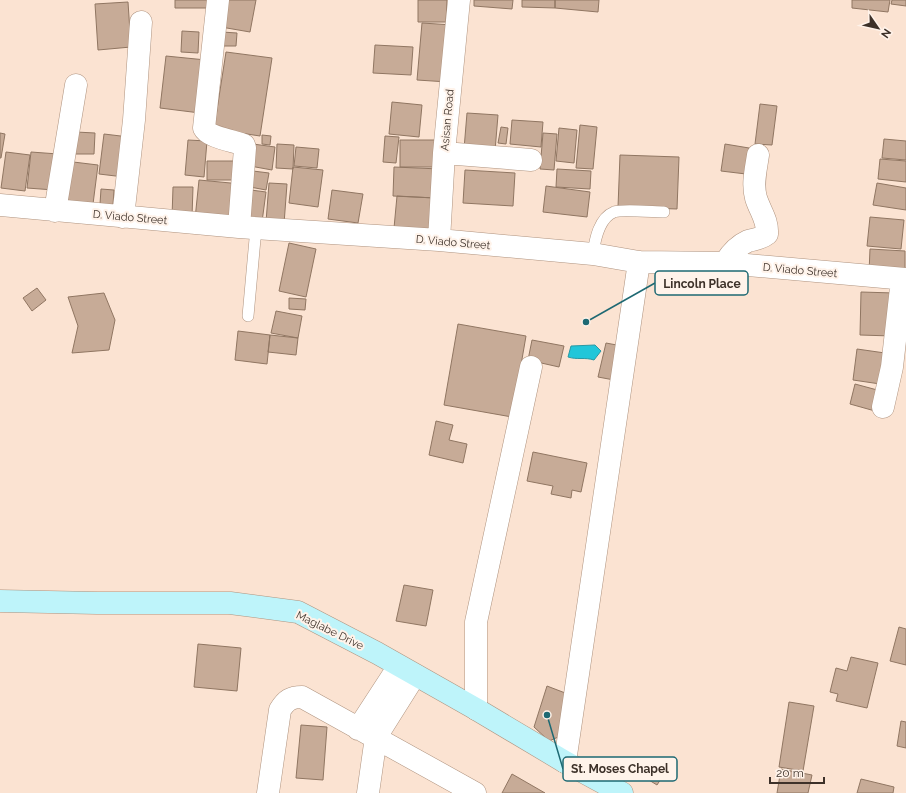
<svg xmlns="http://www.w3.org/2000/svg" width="906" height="793" font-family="Raleway,sans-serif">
	<rect width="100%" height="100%" fill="#fbe3d2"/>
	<!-- water -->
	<path fill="#22c6d9" stroke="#2a99a4" d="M595,345l6,6 -7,9c-9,-3 -17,0 -26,-3l3,-11z"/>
	<!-- building -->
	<path fill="#c7ab97" stroke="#907662" d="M175,0h34v8h-34z
		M226,0h30l-6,32 -29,-5z
		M418,0h29l-1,22h-28z
		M474,0h39l-1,9 -38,-3z
		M522,0h33v8l-33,-1z
		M555,0h44l-1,12 -43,-4z
		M852,0h38l-2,12 -36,-4z
		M892,0h14v6l-15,-2z
		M128,2l3,45 -33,3 -3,-46z
		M422,23l31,2 -5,57 -31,-2z
		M182,31l17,1 -1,21 -17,-1z
		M222,32l15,1 -1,13h-15z
		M375,45l38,2 -2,28 -38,-2z
		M226,52l46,6 -12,78 -46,-7z
		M166,56l40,4 -6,53 -40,-5z
		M392,102l30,3 -3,32 -30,-3z
		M760,104l17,2 -5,39 -17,-1z
		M467,113l31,2 -3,36 -31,-2z
		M512,120l31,2 -2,25 -31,-3z
		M580,125l17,2 -4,42 -17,-1z
		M501,127l7,1 -2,16 -8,-1z
		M559,128l18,2 -3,33 -18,-2z
		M76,132l19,1 -1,21h-19z
		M0,133l5,1 -4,24h-1z
		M543,133l14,1 -3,36 -14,-1z
		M104,134l25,3 -5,40 -25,-3z
		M262,135l9,1 -1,9 -8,-1z
		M385,136l14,1 -3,26 -13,-1z
		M884,139l22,2v19l-24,-2z
		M188,140l19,1 -3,36 -19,-2z
		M400,140h40l-1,27h-39z
		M253,144l22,3 -3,23 -22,-4z
		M277,144l17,1 -1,24 -17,-1z
		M725,144l24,4 -3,26 -25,-3z
		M296,147l23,2 -2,19 -23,-2z
		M6,152l24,3 -5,36 -24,-3z
		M31,152l27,2 -4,36 -27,-2z
		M620,155l59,2 -2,52 -59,-2z
		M880,159l26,2v21l-28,-3z
		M65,161l33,4 -5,39 -33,-4z
		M207,161h36l-1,19h-35z
		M293,167l30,3 -5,37 -29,-4z
		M394,167l46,2 -5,29 -42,-2z
		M557,169l34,2 -1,18 -34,-2z
		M465,170l50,3 -2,33 -50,-3z
		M253,171l16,2 -3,17 -16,-3z
		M199,180l42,4 -4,39 -42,-4z
		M269,183l18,1 -3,40 -18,-2z
		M877,183l29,5v22l-33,-5z
		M546,186l44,6 -3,25 -44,-5z
		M173,187h20l-1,30h-20z
		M101,189l13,1 -1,15 -13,-1z
		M251,190l15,2 -4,30 -15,-2z
		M332,190l31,4 -5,29 -30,-4z
		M397,196l38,2 -2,33 -39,-3z
		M870,217l34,3 -3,29 -34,-3z
		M289,243l27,6 -10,48 -27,-6z
		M870,249l35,2v24l-36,-2z
		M37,288l9,12 -14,11 -9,-13z
		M861,292l33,1 -2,43 -32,-1z
		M104,293l11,27 -6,30 -37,3 6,-27 -10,-29z
		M289,298l17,1 -1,11 -16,-1z
		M276,311l26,5 -4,22 -27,-5z
		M458,324l68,12 -14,81 -68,-12z
		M238,331l32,4 -3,29 -32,-4z
		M270,335l28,3 -2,17 -28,-3z
		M532,340l32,6 -5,21 -31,-7z
		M606,343l16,3 -8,34 -16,-3z
		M857,349l35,5 -5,31 -34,-5z
		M855,384l26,7 -6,20 -25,-7z
		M436,421l17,4 -4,15 18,4 -4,19 -34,-8z
		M533,452l54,11 -6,29 -9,-2 -1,8 -20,-4 2,-8 -26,-5z
		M404,585l29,5 -7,36 -30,-5z
		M899,627l7,2v36l-16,-4z
		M198,644l43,4 -4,43 -43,-4z
		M851,657l27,6 -11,45 -31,-7 2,-7 -8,-2 6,-24 11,3z
		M547,686l26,10 -10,39 -14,6 -15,-14z
		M789,702l25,4 -11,65 -24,-4z
		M901,721l5,1v26l-9,-2z
		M301,725l26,2 -4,53 -27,-2z
		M653,763l13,8 -9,14 -13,-8z
		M781,769l31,6 -4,18h-31z
		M512,774l33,19h-43z
		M861,779l33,8 -1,6h-36z"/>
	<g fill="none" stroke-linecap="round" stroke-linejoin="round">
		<!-- service casing -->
		<g stroke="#af937f" stroke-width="12">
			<path id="service" d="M593,254c2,-15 6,-36 21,-42 6,-3 41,0 50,0
				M248,316l8,-88"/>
		</g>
		<!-- minor casing -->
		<g stroke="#af937f" stroke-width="23">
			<path id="minor" d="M218,0l-14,128c4,9 30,13 40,17l1,3 -6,79
				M444,153l87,7
				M0,205l239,22 200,13 154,14 46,8 86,1 181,16
				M55,211l21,-126
				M123,217l11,-97 7,-98
				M439,240l5,-87 15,-153
				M725,263c6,-10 12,-17 23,-22 7,-2 13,-2 19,-7 1,-14 -7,-23 -11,-36 -4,-14 0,-29 2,-43
				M883,407l9,-40 10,-88
				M476,709v-87l55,-255
				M358,729l41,-63
				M565,762l74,-500
				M268,793l12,-83c6,-10 11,-13 22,-13l173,96
				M368,793l8,-56 39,-62"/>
		</g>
		<!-- secondary casing -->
		<g stroke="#af937f" stroke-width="23">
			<path id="secondary" d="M0,601l97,2h133l68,9 79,41 99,56 89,53 57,31"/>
		</g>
		<!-- service -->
		<use href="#service" stroke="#fff" stroke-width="11"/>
		<!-- minor -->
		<use href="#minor" stroke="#fff" stroke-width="22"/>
		<!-- secondary -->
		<use href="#secondary" stroke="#bef4fa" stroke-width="22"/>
	</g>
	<g text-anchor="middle" stroke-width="4" stroke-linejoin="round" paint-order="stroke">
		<!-- street labels -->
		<g font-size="11" fill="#3d3129" stroke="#fff3ea">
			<text transform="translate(447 120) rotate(-85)" y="4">Asisan Road</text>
			<text transform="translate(130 217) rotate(5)" y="4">D. Viado Street</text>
			<text transform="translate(453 242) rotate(5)" y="4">D. Viado Street</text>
			<text transform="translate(800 270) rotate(5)" y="4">D. Viado Street</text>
			<text transform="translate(330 630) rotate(26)" y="4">Maglabe Drive</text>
		</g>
	</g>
	<!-- callouts -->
	<path fill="none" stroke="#1e6973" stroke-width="1.5" d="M586 322L655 283M547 715L563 769"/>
	<g fill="#1e6973" stroke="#fff3ea" stroke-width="1.5">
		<circle cx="586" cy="322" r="4"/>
		<circle cx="547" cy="715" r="4"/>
	</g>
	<g fill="#fff3ea" stroke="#1e6973" stroke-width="1.5">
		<rect x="655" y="271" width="93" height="24" rx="4"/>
		<rect x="563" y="757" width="114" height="24" rx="4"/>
	</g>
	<g font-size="12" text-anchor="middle" font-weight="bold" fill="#3d3129">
		<text x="702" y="288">Lincoln Place</text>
		<text x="620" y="773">St. Moses Chapel</text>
	</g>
	<!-- north arrow -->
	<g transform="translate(878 28) rotate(124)" stroke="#fff3ea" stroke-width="3" paint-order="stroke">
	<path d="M0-3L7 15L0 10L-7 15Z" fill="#3d3129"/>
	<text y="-6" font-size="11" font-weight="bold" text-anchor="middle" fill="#3d3129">N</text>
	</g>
	<!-- scale -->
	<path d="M770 777v6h54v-6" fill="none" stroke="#3d3129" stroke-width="2"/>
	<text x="776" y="777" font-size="12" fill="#3d3129" stroke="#fff3ea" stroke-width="3" paint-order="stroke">20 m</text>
</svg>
